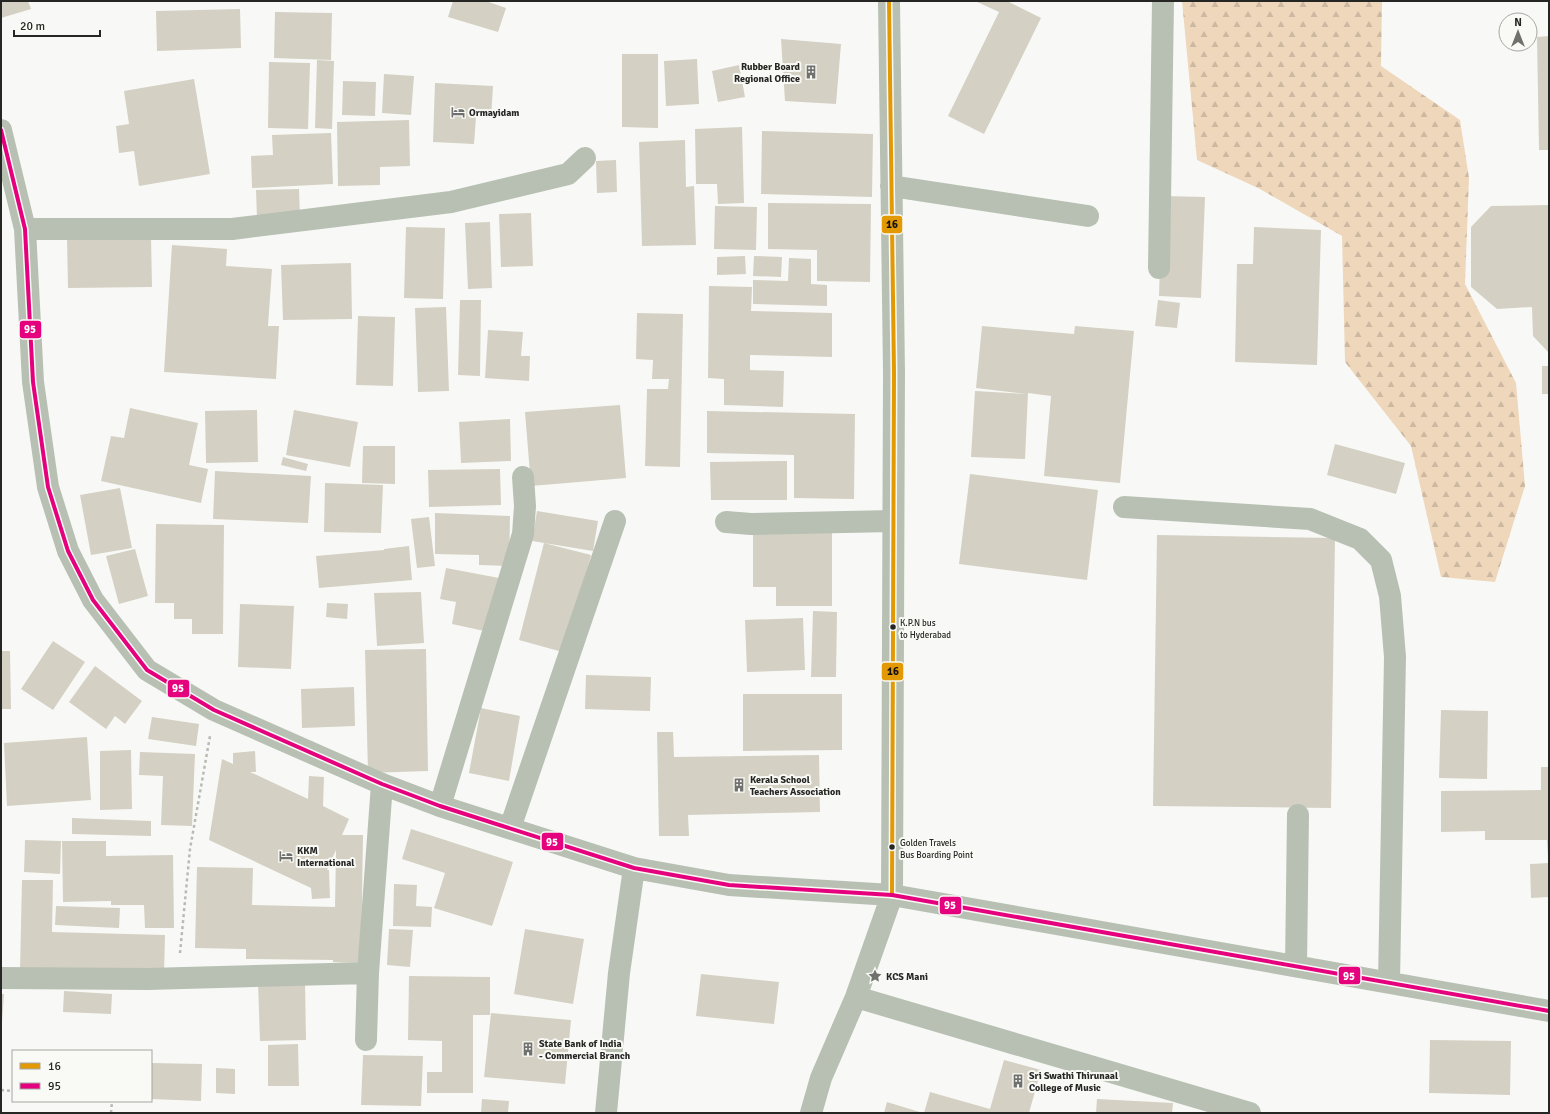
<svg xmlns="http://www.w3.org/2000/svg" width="1550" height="1114" font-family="Signika,sans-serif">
	<defs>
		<pattern id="forest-firs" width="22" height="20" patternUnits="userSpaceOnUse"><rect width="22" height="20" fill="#efd7bc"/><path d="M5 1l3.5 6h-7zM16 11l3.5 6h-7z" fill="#cdb8a1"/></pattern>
	</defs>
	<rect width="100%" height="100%" fill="#f8f9f6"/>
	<!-- forest -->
	<path fill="url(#forest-firs)" d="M1182,1h200l-1,65 79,54 9,58 -4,106 51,99 9,103 -30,96 -54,-5 -30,-131 -66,-84 -3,-126 -84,-48 -61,-28z"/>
	<!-- building -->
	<path fill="#d4d0c3" d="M1,1h27l3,8 -30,9z
		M453,1h33l20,7 -8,24 -50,-15z
		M975,1h32l34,17 -57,116 -36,-18 51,-104z
		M240,9l1,39 -84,3 -1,-40z
		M275,12l57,1 -1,47 -57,-2z
		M1549,36v114h-10l-2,-113z
		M781,39l60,5 -5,60 -51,-3z
		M622,54h36v74l-36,-1z
		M697,59l2,45 -33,2 -2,-45z
		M317,60l17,1 -2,68 -17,-1z
		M269,62l41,1 -2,66 -40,-1z
		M739,65l6,32 -27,5 -6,-31z
		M384,74l30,2 -3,39 -29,-2z
		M194,79l16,95 -71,12 -5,-35 -15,2 -3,-27 13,-2 -5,-33z
		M343,81l33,1 -1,34 -33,-1z
		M435,83l58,3 -2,32 -15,-1 -2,27 -41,-2z
		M409,120l1,46 -30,1v18l-42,1 -1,-64z
		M742,127l2,76 -26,1 -1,-20h-21l-1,-55z
		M762,131l111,3 -1,63 -111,-3z
		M331,133l2,51 -81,4 -1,-32 22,-1 -1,-20z
		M685,140l1,47 8,-1 2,59 -54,1 -3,-104z
		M616,160l1,32 -20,1 -1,-32z
		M299,189l1,29 -43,1 -1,-29z
		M1162,196l43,1 -4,101 -42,-2z
		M768,203l103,1 -1,78 -53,-1v-31l-49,-1z
		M1549,205v148l-16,-17 -1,-29 -35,2 -26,-22v-60l20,-21z
		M715,206l42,1 -1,43 -42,-1z
		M531,213l2,53 -32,1 -2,-53z
		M490,222l2,66 -24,1 -3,-66z
		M406,227l39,1 -2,71 -39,-1z
		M1254,227l67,3 -4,135 -82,-3 2,-98h16z
		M151,237l1,50 -84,1 -1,-49z
		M172,245l55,4 -1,17 46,3 -4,57h11l-3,53 -112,-7z
		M745,256l1,18 -29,1v-18z
		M754,256l28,1 -1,20 -28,-1z
		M789,258l22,1v25l16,1v21l-74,-2v-24l35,1z
		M351,263l1,56 -69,1 -2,-55z
		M709,286l43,1 -1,24 81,2v44l-82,-2v15l34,1 -1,36 -59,-2v-26l-16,-1z
		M460,300h21l-1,76 -22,-1z
		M1158,300l22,3 -3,25 -22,-2z
		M446,307l3,84 -31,1 -3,-84z
		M637,313l46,1 -3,153 -35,-1 2,-77h21l1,-10h-17l1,-19 -17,-1z
		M358,316l37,1 -2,69 -37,-1z
		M982,326l92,8 1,-8 59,5 -14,152 -76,-7 7,-80 -23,-3 -3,66 -54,-2 4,-66 51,3 -50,-6z
		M488,330l35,2 -2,24h9l-1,25 -44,-3z
		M1542,366h7v28h-7z
		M620,405l6,73 -95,8 -6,-74z
		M130,408l68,15 -9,42 19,4 -7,34 -100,-22 10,-45 13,2z
		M257,410l1,52 -52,1 -1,-52z
		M294,410l64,12 -8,45 -64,-12z
		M707,411l148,3 -1,85 -60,-1v-43l-87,-2z
		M510,419l1,42 -50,2 -2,-41z
		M1335,444l70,19 -9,31 -69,-19z
		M363,446h32v38l-33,-1z
		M283,457l25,7 -2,7 -25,-6z
		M787,461v39h-76l-1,-38z
		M500,469l1,36 -72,2 -1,-37z
		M215,471l96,5 -3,47 -95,-4z
		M970,474l128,16 -11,90 -128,-16z
		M325,483l58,2 -2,48 -57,-1z
		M120,488l12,60 -41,7 -11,-60z
		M537,511l61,10 -5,30 -61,-10z
		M435,513l75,3 -1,50 -30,-1v-10l-44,-1z
		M429,517l6,49 -18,2 -6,-49z
		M156,524l68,1 -1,109h-31v-15h-18v-16h-19z
		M753,532h79v74h-56v-19h-23z
		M1157,535l178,3 -4,270 -178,-2z
		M544,543l47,12 -25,98 -47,-13z
		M409,546l3,34 -93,8 -3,-32 68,-6v-1z
		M135,549l13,47 -29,8 -13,-48z
		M446,568l53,10 -10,54 -37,-8 4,-22 -16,-3z
		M421,592l3,51 -47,3 -3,-53z
		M327,603l21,1 -1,15 -21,-2z
		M240,604l54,2 -3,63 -53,-2z
		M813,611l24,1 -1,65h-25z
		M803,618l2,52 -58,2 -2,-52z
		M53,641l32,21 -32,48 -32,-21z
		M426,649l2,122 -60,2 -3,-123z
		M1,651h9l1,58h-10z
		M95,666l47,35 -17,23 -10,-8 -9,13 -37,-27z
		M586,675l65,2 -1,34 -65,-2z
		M354,687l1,39 -53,2 -1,-39z
		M743,694h99v56l-99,1z
		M481,708l39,8 -11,65 -40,-8z
		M1441,710l47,1 -1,68 -48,-1z
		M152,717l47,7 -3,22 -48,-7z
		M657,732h16l1,25 145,-2 1,57 -132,3 1,21h-30z
		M87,737l4,63 -84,6 -3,-63z
		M131,750l1,59 -32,1v-59z
		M255,751l1,21h-6l58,27 1,-23 15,1 -1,29 26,13 -7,16h21l-2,128 -28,-1v-2l-87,-1v-10l-51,-1 2,-81 56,1 -1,37 83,2 1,-57 -9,20h2l1,28 -18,1 -1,-11 -102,-48 13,-81 11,5v-11z
		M140,752l55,2 -3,72 -31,-1 2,-49 -24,-1z
		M1541,767h8v90h-1l-1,-17h-62v-9l-44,1v-41l100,-1z
		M72,818l79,3v15l-79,-2z
		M411,829l102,33 -21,64 -58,-18 11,-35 -43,-14z
		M25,840l36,1 -1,33 -36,-2z
		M62,841h44v15l67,-1 1,73h-29l-1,-23h-33v-4l-48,1z
		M1549,863v34l-18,1 -1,-34z
		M22,880h31l-1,52 113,3 -1,39 -144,-4z
		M394,884l23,1 -1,21 16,1 -1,20 -38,-1z
		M56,906l64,2 -1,20 -64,-3z
		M389,929l24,1 -3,37 -23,-2z
		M525,929l59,10 -11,65 -59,-10z
		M701,974l78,8 -5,42 -78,-8z
		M409,976l81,1v38h-17v78h-46v-21h15v-31l-34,-1z
		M305,981l1,59 -46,1 -2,-58z
		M64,991l48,3 -1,20 -48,-2z
		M1,994h3l-2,28h-1z
		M491,1013l80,7 -6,64 -81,-7z
		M1430,1040l81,1 -1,54 -81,-2z
		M298,1044l1,42h-31v-41z
		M363,1055l60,1 -2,50 -60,-1z
		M1004,1060l37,10 -12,43h-105l6,-21 60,17z
		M151,1063l51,1 -1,37 -50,-2z
		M216,1068l19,1v25l-19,-1z
		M482,1099l27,2 -1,12h-27z
		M1097,1099l76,4 -1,10h-76z
		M887,1102l36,11h-39z"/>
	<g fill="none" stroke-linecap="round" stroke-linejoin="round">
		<!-- path -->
		<path stroke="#b7bbb4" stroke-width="2.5" stroke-dasharray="3 3" stroke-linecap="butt" d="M180,953l10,-104 20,-113
			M1,1090l12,1
			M111,1113l1,-12"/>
		<!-- minor -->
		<path stroke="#b8c0b4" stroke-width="22" d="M1,130l24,99 8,153 15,105 20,64 25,49 54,70 67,40 168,74 58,22 194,62 95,17 163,10 657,116
			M891,186l197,30
			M25,229h207l219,-27 117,-28 17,-16
			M1159,268l4,-267
			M1124,507l186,12 50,20 21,21 9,36 5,61 -6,325
			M726,522l25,2 142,-3
			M440,806l83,-272 2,-28 -2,-29
			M510,828l105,-307
			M1296,966l2,-151
			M1,978l147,1 220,-6
			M856,997l394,116
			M366,1040l2,-67 14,-189
			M606,1113l13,-140 15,-105
			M811,1113l10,-35 35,-81 36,-102 2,-522 -5,-372"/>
		<!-- bus-1 casing -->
		<g stroke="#f9faf5" stroke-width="7">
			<path id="bus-1" d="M889,1l5,372 -2,522"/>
		</g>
		<!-- bus-2 casing -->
		<g stroke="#f9faf5" stroke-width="7">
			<path id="bus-2" d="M1,130l24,99 8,153 15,105 20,64 25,49 54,70 67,40 168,74 58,22 194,62 95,17 163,10 657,116"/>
		</g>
		<!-- bus-1 -->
		<use href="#bus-1" stroke="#e29904" stroke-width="4"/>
		<!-- bus-2 -->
		<use href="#bus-2" stroke="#e5007d" stroke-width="4"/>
	</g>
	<!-- icons -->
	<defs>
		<g id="building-bare" transform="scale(1.08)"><path d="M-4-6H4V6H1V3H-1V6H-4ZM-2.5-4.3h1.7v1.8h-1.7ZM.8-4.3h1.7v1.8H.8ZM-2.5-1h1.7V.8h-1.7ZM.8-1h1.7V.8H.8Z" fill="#70706e" stroke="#f9faf5" stroke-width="2.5" paint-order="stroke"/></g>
		<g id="hotel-bare" transform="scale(1.08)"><path d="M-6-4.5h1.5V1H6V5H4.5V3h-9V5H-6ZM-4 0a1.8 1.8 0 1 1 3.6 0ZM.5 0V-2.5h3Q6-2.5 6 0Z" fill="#70706e" stroke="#f9faf5" stroke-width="2.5" paint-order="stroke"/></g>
		<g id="sight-bare" transform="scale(1.08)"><path d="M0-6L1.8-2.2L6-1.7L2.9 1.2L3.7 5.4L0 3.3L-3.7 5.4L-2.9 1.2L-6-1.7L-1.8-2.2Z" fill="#70706e" stroke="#f9faf5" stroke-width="2.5" paint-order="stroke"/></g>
	</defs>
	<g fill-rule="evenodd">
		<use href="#building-bare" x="811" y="72"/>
		<use href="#hotel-bare" x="458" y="112"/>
		<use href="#building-bare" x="739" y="785"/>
		<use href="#hotel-bare" x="286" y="856"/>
		<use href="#sight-bare" x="875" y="976"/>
		<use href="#building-bare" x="528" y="1049"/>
		<use href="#building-bare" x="1018" y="1081"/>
	</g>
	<!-- markers -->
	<g fill="#262625" stroke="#f9faf5" stroke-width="1.5">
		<circle cx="893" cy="627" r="3.5"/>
		<circle cx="892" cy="847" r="3.5"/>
	</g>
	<g text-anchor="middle" stroke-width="4" stroke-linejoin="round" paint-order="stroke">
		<!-- bus labels -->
		<g font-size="9" fill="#262625" stroke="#f9faf5" text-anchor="start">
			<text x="900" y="626">K.P.N bus<tspan x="900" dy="12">to Hyderabad</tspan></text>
			<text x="900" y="846">Golden Travels<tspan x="900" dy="12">Bus Boarding Point</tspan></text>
		</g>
		<!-- poi labels -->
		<g font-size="10" font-weight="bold" fill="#262625" stroke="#f9faf5" text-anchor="start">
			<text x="800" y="70" text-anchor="end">Rubber Board<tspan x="800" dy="12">Regional Office</tspan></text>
			<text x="469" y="116">Ormayidam</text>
			<text x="750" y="783">Kerala School<tspan x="750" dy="12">Teachers Association</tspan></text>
			<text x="297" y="854">KKM<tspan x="297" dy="12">International</tspan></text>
			<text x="886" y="980">KCS Mani</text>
			<text x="539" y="1047">State Bank of India<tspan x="539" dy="12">- Commercial Branch</tspan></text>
			<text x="1029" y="1079">Sri Swathi Thirunaal<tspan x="1029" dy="12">College of Music</tspan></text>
		</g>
	</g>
	<g stroke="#f9faf5" stroke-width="1.5">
		<rect x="881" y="215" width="22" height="19" rx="4" fill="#e29904"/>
		<rect x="19" y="320" width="23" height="19" rx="4" fill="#e5007d"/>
		<rect x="881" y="662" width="23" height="19" rx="4" fill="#e29904"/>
		<rect x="167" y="679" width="23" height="19" rx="4" fill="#e5007d"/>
		<rect x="541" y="832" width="23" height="19" rx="4" fill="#e5007d"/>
		<rect x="939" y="896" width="23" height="19" rx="4" fill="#e5007d"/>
		<rect x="1338" y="966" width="23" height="19" rx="4" fill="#e5007d"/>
	</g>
	<g font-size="11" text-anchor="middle" font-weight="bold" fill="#fff">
		<text x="30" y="333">95</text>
		<text x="178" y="692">95</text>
		<text x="552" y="846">95</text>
		<text x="950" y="909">95</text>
		<text x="1349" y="980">95</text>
	</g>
	<g font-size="11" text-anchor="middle" font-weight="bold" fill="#111">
		<text x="892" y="228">16</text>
		<text x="893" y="675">16</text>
	</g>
	<!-- border -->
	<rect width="1550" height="1114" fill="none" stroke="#262625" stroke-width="4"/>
	<!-- legend -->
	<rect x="12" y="1050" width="140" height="52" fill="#f9faf5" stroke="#a5a5a2"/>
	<rect x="20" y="1063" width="20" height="6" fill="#e29904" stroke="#a5a5a2"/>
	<text x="48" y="1070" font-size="12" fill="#262625">16</text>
	<rect x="20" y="1083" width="20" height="6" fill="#e5007d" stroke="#a5a5a2"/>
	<text x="48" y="1090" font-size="12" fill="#262625">95</text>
	<!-- north arrow -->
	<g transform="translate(1518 32)"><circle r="19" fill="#f9faf5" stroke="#a5a5a2"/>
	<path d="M0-3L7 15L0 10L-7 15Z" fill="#70706e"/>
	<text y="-6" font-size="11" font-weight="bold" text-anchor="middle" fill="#262625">N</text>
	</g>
	<!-- scale -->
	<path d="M14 30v6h86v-6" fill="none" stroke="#262625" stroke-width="2"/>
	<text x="20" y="30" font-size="12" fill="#262625" stroke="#f9faf5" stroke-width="3" paint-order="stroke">20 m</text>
</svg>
